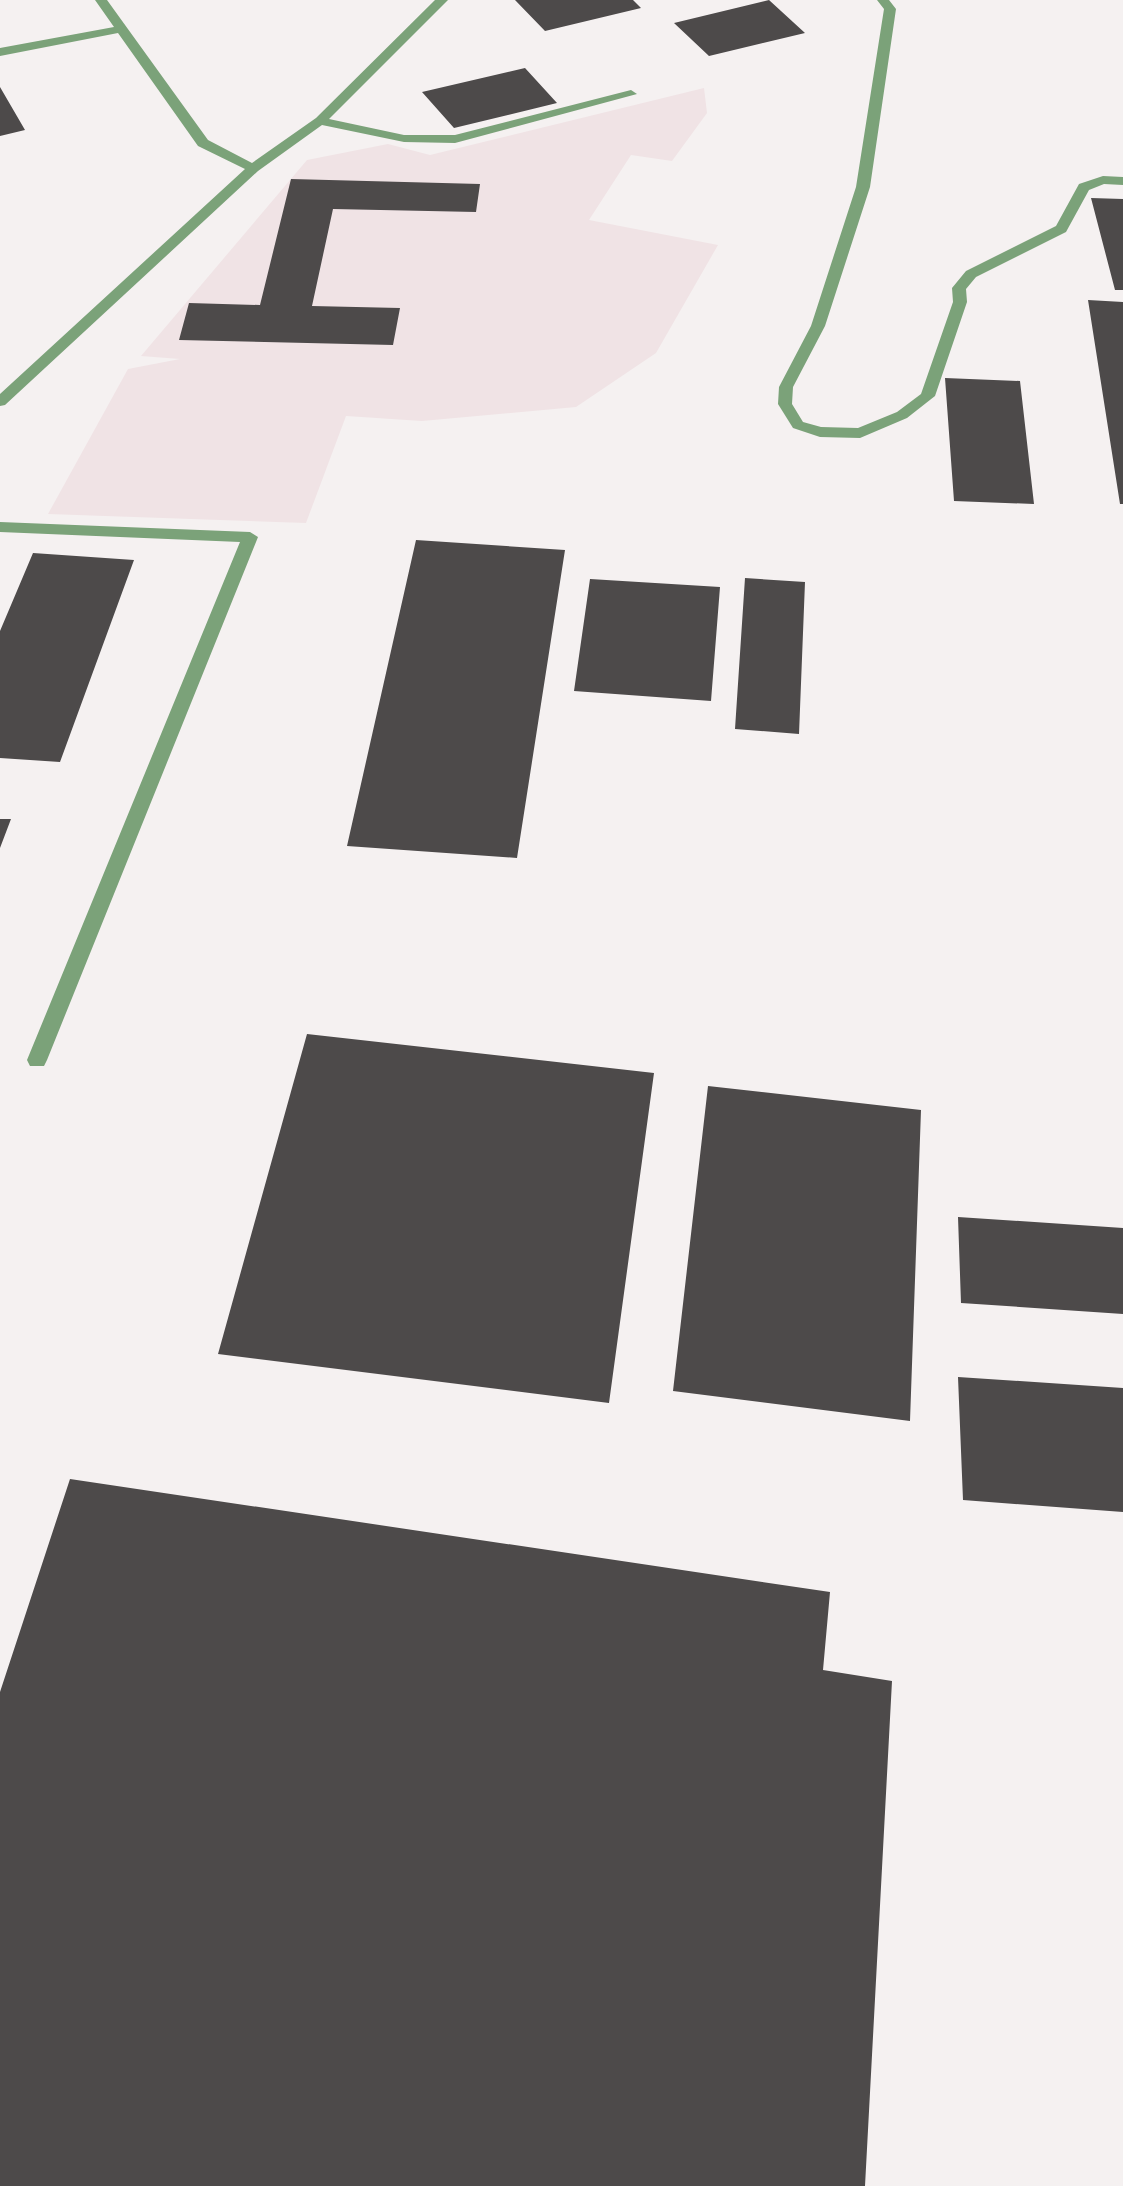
<svg xmlns="http://www.w3.org/2000/svg" width="1123" height="2186" font-family="Mulish,sans-serif">
	<rect width="100%" height="100%" fill="#f5f1f1"/>
	<!-- built -->
	<path fill="#f0e3e5" d="M704,88l3,25 -35,48 -41,-6 -42,65 129,25 -62,108 -80,54 -154,14 -76,-5 -40,107 -258,-9 80,-145 52,-10 -39,-3 166,-196 81,-16 42,11z"/>
	<!-- building -->
	<path fill="#4d4a4a" d="M515,0h118l8,8 -96,23z
		M769,0l36,33 -96,23 -35,-33z
		M525,68l32,35 -103,25 -32,-36z
		M0,87l25,43 -25,6z
		M291,179l189,5 -4,28 -143,-3 -21,97 88,2 -7,37 -214,-5 10,-37 71,2z
		M1091,198l32,1v91h-8z
		M1088,300l35,2v202h-3z
		M945,378l75,3 14,123 -80,-3z
		M416,540l149,10 -48,308 -170,-12z
		M33,553l101,7 -74,202 -60,-4v-127z
		M745,578l60,4 -6,152 -64,-5z
		M590,579l130,8 -9,114 -137,-10z
		M0,819h11l-11,29z
		M307,1034l347,39 -45,330 -391,-49z
		M708,1086l213,24 -11,311 -237,-30z
		M958,1217l165,11v86l-162,-11z
		M958,1377l165,11v124l-160,-12z
		M70,1479l760,113 -7,78 69,11 -27,505h-865v-494z"/>
	<g fill="none" stroke-linecap="round" stroke-linejoin="round">
		<!-- minor -->
		<path fill="#7ba279" fill-rule="evenodd" d="M95,0h12l101,140 44,23 64,-45 119,-118h13l-119,119 75,16h51l176,-45 6,4 -182,49 -51,-1 -82,-17 -64,46 -253,234 -5,1v-12l245,-225 -47,-23 -80,-113 -118,23v-8l114,-21z
			M877,0h12l7,9 -26,178 -45,139 -32,61 -1,17 11,18 18,5 37,1 39,-16 24,-18 32,-92 -1,-14 14,-17 90,-45 23,-42 24,-8 20,1v8l-19,-1 -15,6 -23,42 -90,45 -10,12 1,13 -32,94 -28,22 -47,20 -40,-1 -27,-9 -15,-24 1,-17 32,-61 45,-139 28,-178z
			M0,522l250,10 8,5 -211,523 -3,6h-14l-3,-6 213,-518 -240,-10z"/>
	</g>
</svg>
